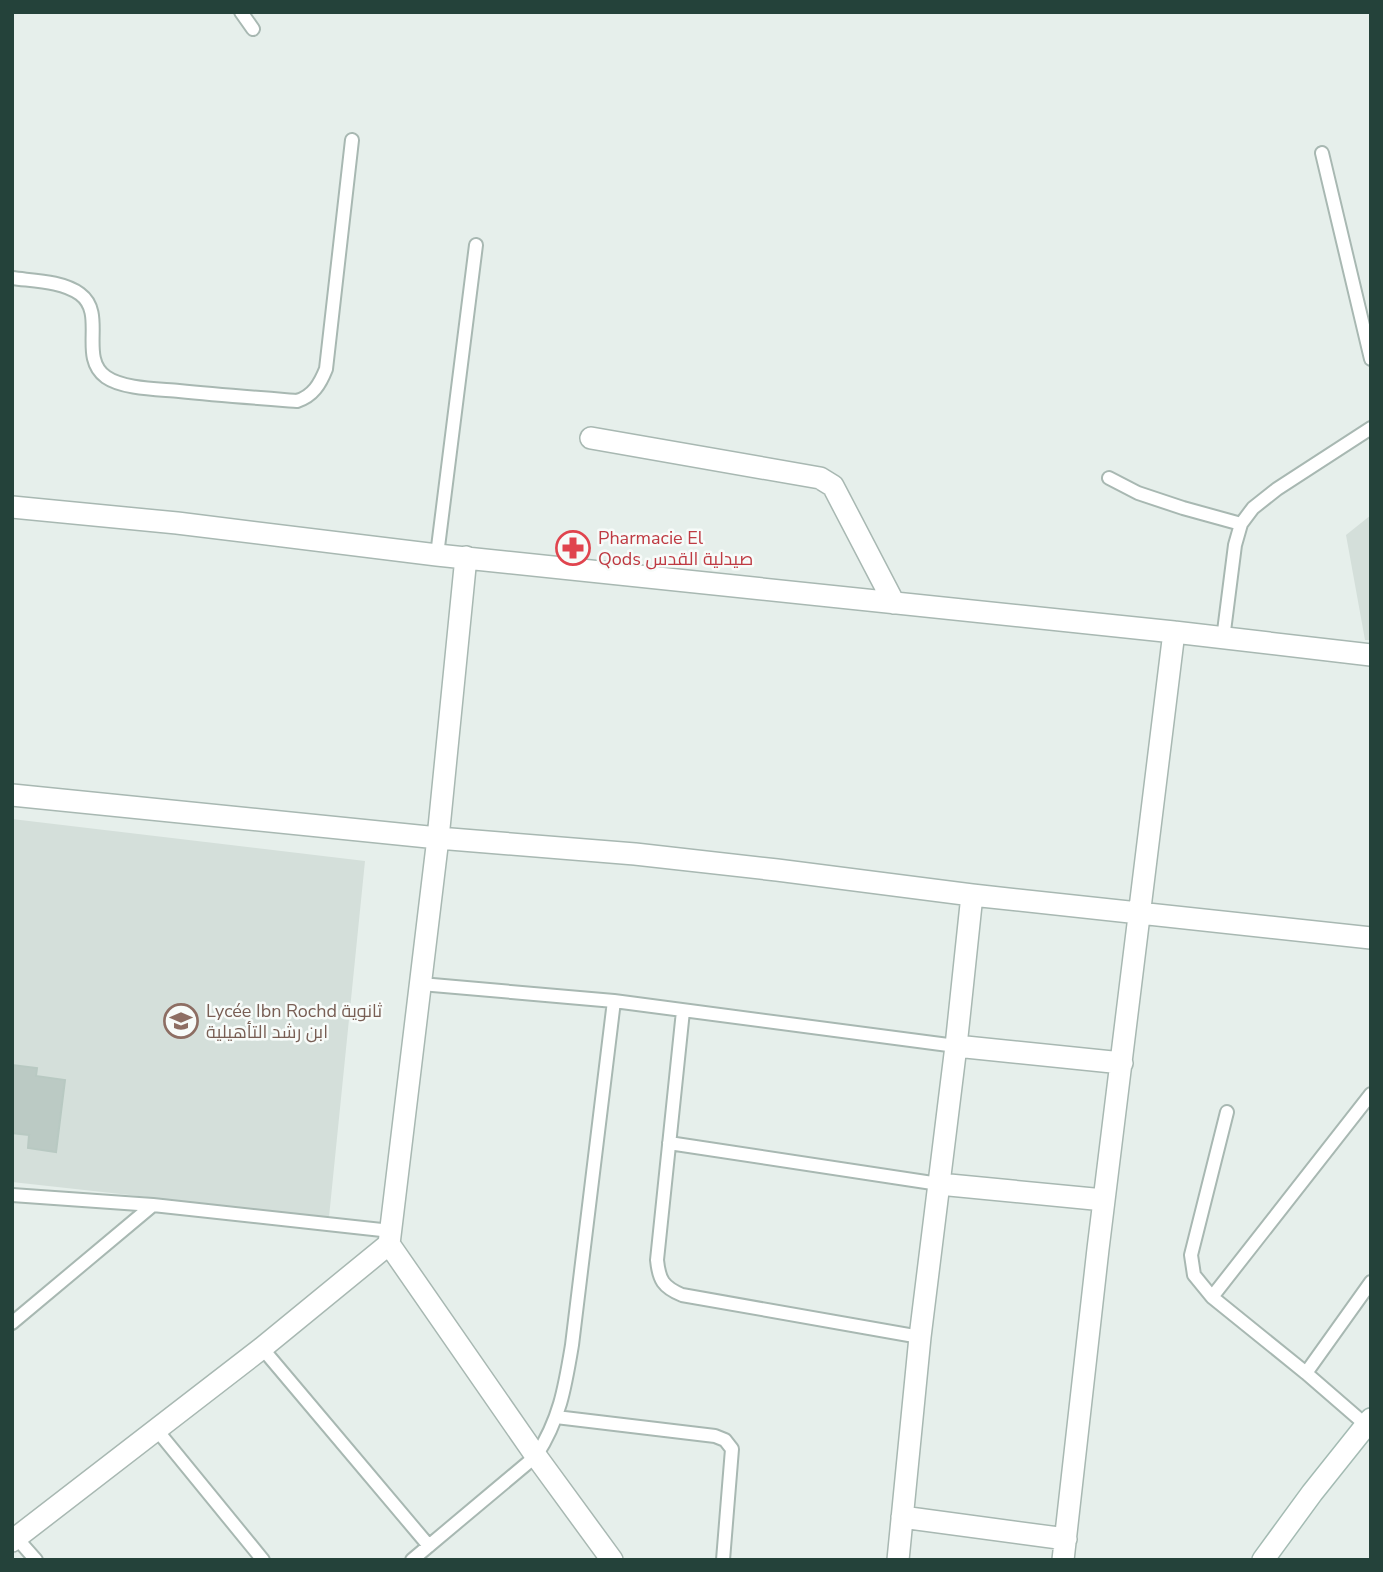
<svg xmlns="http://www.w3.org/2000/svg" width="1383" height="1572" font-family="'Nunito Sans',Cairo,sans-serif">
	<rect width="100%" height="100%" fill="#e6efeb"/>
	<!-- built -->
	<path fill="#d4dfda" d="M1371,515v125h-6l-19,-105z
		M12,819l353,42 -36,356 -317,-35z"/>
	<!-- building -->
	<path fill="#bbcac4" stroke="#b8c9c2" stroke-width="2" d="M12,1065l25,3 -1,8 29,4 -9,72 -28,-4 1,-13 -17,-2z"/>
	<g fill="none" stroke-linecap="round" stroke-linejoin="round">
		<!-- service casing -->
		<g stroke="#a8b8b2" stroke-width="16">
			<path id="service" d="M241,12l12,17
				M1322,153l49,206
				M12,278c22,3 50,3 68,16 27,20 -2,63 26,83 17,12 53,12 73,14 39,4 79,7 118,10 16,-5 23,-17 29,-32l26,-229
				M1109,478l29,15 45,15 58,16
				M437,555l39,-310
				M1223,639l12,-94 6,-21 12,-16 24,-19 94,-61
				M421,984l193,17 342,45
				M683,1011l-26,249c2,20 6,27 25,35l238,42
				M1227,1112l-36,143 3,20 18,22 94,76 60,52
				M669,1143l270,41
				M12,1195l141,10 238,26
				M1212,1297l159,-203
				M12,1323l141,-118
				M262,1348l167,198
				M1306,1373l65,-91
				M556,1417l159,19 10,4 7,9 -9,111
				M156,1429l107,131
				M13,1534l23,26
				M412,1560l124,-104c24,-37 29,-69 36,-111l42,-344"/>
		</g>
		<!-- minor casing -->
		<g stroke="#a8b8b2" stroke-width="24">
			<path id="minor" d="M591,438l229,40 13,8 61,117
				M12,507l165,16 260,32 737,77 197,23
				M12,795l426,43 197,16 142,16 195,25 399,43
				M956,1046l166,17
				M939,1184l165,16
				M389,1244l147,212 76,104
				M902,1517l164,22
				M12,1541l250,-193 127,-104 49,-406 28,-281
				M898,1560l22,-223 36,-291 16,-151
				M1063,1560l35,-311 76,-617"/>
		</g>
		<!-- secondary casing -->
		<g stroke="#a4bbb3" stroke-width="24">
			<path id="secondary" d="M1263,1560l49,-67 59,-74"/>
		</g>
		<!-- service -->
		<use href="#service" stroke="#fff" stroke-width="12"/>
		<!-- minor -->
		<use href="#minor" stroke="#fff" stroke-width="21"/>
		<!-- secondary -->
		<use href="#secondary" stroke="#fff" stroke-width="21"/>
	</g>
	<!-- icons -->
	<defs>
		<g id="pharmacy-ring" transform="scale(1.75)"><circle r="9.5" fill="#f7fbf9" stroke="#e0444e" stroke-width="1.5"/><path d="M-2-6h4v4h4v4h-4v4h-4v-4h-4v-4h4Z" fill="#e0444e"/></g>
		<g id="school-ring" transform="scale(1.75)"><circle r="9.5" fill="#f7fbf9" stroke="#8d6e63" stroke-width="1.5"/><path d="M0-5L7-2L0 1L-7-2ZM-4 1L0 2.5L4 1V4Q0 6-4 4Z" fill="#8d6e63"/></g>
	</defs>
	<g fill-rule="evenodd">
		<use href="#pharmacy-ring" x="573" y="548"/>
		<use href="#school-ring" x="181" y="1021"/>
	</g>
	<g text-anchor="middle" stroke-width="5" stroke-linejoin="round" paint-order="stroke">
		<!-- health labels -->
		<g font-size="18" fill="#be3a42" stroke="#f7fbf9" text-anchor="start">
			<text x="598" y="544">Pharmacie El<tspan x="598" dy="21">Qods صيدلية القدس</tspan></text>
		</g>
		<!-- education labels -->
		<g font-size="18" fill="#785e54" stroke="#f7fbf9" text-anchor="start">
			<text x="206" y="1017">Lycée Ibn Rochd ثانوية<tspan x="206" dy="21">ابن رشد التأهيلية</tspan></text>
		</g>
	</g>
	<!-- border -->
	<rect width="1383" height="1572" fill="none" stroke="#24423a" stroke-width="28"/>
</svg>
